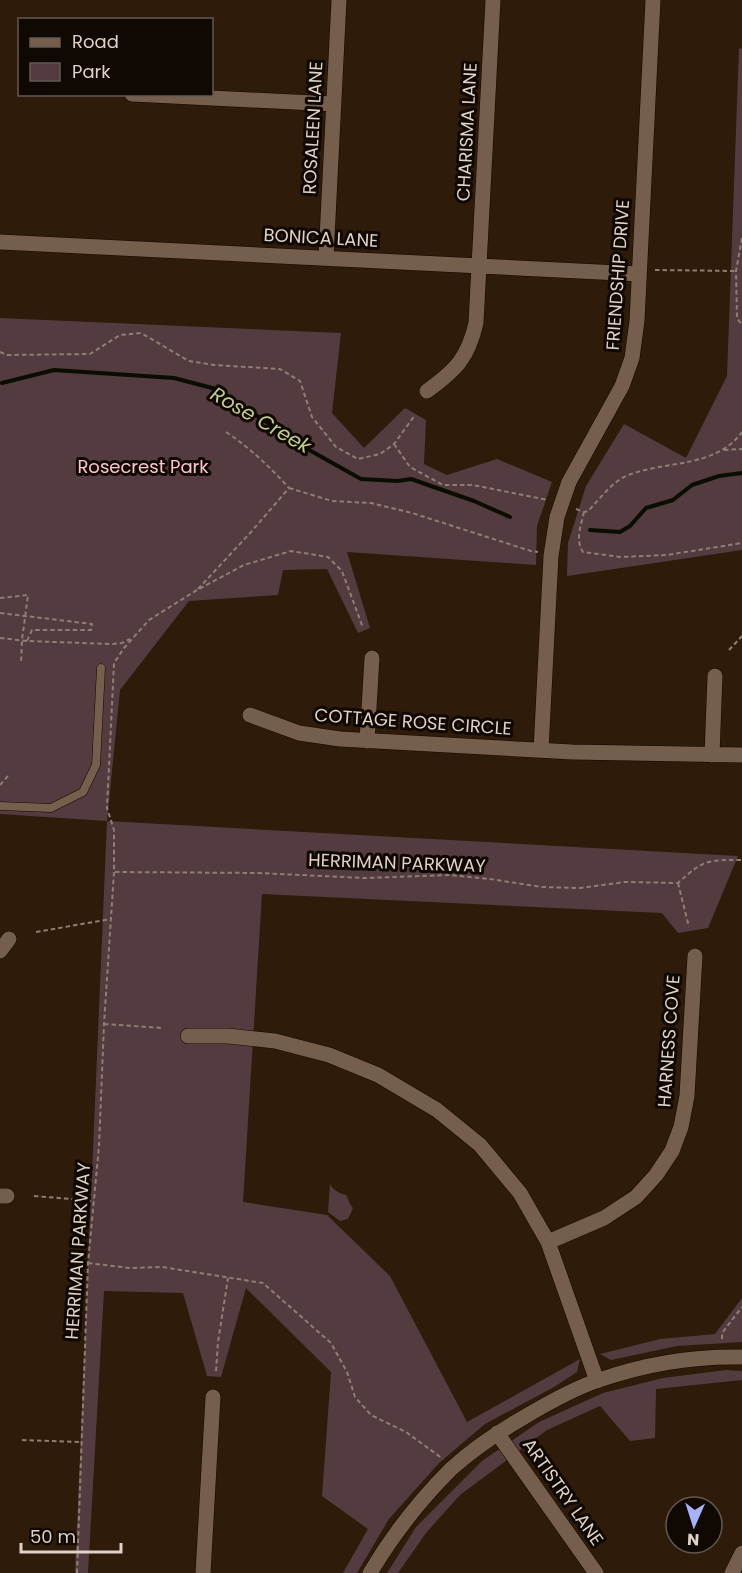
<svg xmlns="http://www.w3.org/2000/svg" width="742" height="1573" font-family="Poppins,sans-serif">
	<rect width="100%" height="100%" fill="#2e1b0a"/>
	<!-- green -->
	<path fill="#533b40" d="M739,48l3,1v501l-175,26 1,-33 18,-57 38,-62 62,34 41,-82z
		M0,318l341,15 -9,80 32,35 41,-40 21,12 -2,44 23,11 50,-16 55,23 -15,44 -1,39 -189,-13 23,76 -12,5 -31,-64 -44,1 -5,25 -89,6 -69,89 -13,131 631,35 -30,72 -30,5 -16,-20 -400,-19 -19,308 84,13 63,61 77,146 113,-63 -3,13 -23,15 -69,37 -46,39 -50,56 -32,54h-14l25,-44 -46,-33 9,-124 -85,-84 -25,89 -14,-1 -24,-83 -79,-2 -16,282h-13l32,-752 -107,-7z
		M330,1184c2,5 10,10 16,11 3,5 3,9 7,13l-5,11 -8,2 -12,-9z
		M742,1298v44l-65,4 -66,14 -11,-6 60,-15 55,-5z
		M726,1370l16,1v9l-86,9 -1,49 -25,3 -30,-35 -53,24 -87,65 -34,38 -28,40h-11l29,-46 66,-66 57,-39 64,-29 60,-15z"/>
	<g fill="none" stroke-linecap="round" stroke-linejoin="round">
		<!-- stream -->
		<path stroke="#0a0e00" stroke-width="4" d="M2,383l52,-13 120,8 42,11 95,62 50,28 37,2 13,-2 63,22 36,16
			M590,530l30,2 10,-6 16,-18 27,-8 19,-15 27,-9 23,-3"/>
		<!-- service casing -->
		<g stroke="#160500" stroke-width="9">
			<path id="service" d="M0,806l51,2 32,-16 13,-27 5,-97"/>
		</g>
		<!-- minor casing -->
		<g stroke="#160500" stroke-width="16">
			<path id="minor" d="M132,94l202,10
				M0,242l639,32
				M326,258l13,-258
				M427,391c29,-21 41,-33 49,-68l17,-323
				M250,715l49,18 41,6 232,13 170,3
				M367,741l5,-83
				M541,750l10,-194 6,-39 12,-35 53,-96 10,-28 5,-37 16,-321
				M712,755l3,-79
				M0,951l9,-12
				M188,1036h40l47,5 54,14 49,20 59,35 43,35 40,48 28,49 49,139
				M0,1196h7
				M548,1242l56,-24 32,-21 20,-22 16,-24 9,-24 6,-31 8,-140
				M497,1433l99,140
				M203,1573l10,-176
				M370,1573c22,-37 50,-73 81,-104 21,-19 46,-36 70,-50 25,-15 51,-30 78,-39 46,-16 95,-24 143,-23
				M732,1573l10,-20"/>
		</g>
		<!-- path -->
		<path stroke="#8f7f72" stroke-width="2" stroke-dasharray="4.5 3" stroke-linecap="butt" d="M742,238l-6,33 1,47 5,7
			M655,270l81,1
			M0,352l7,3 83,-1 30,-19 21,-2 48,28 25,4 66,4 20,12 12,36 24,30 22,12 22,-5 14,-10 21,-29
			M226,432c24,16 44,35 63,56
			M394,444l16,23 33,18h30l75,15
			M724,450l18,-1
			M289,488l43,13 39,2 41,10 119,38 7,1
			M576,509l8,3 4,-1c12,-12 23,-28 38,-35 38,-16 89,-7 116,-44
			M584,512c-3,13 -9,28 -1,40l37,5 47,-2 75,-12
			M198,589l53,-57 38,-44
			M0,598l28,-3 -6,45 -1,24
			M0,613l92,11 -1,6h-59l-5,11
			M0,638l27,3 84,3 11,-1 8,-4
			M729,650l13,-14
			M0,785l8,-9
			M115,872l143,1 107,5 85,-3 40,4 52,8 38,1 45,-6 53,1c26,-24 30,-23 64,-23
			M678,883l11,44
			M36,932l75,-13
			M104,1024l58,4
			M34,1196l60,5
			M88,1263l42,5 32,-1 101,16 68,60 16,29 8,25 16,18 35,17 37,27
			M722,1339v-6l20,-26
			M216,1371l2,-29 10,-64
			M22,1440l60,2
			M77,1573l11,-310 11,-117 5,-122 10,-152v-42l-7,-22 7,-145 10,-15 25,-28 48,-30 47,-25 47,-14 37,6 14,14 21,57"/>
		<!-- service -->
		<use href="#service" stroke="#755e4c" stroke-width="8"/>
		<!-- minor -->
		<use href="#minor" stroke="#755e4c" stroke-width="15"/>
	</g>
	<g text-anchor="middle" stroke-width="6" stroke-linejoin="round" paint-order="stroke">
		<!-- street labels -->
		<g font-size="18" fill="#dfd2c7" stroke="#100803">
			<text transform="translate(313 128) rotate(-87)" y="6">ROSALEEN LANE</text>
			<text transform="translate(467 132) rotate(-87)" y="6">CHARISMA LANE</text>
			<text transform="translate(321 238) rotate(3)" y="6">BONICA LANE</text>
			<text transform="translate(618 275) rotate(-86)" y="6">FRIENDSHIP DRIVE</text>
			<text transform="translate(413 722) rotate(4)" y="6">COTTAGE ROSE CIRCLE</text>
			<text transform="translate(397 863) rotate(2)" y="6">HERRIMAN PARKWAY</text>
			<text transform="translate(669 1041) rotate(-86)" y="6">HARNESS COVE</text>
			<text transform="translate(78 1251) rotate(-86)" y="6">HERRIMAN PARKWAY</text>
			<text transform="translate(563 1492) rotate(55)" y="6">ARTISTRY LANE</text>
		</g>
		<!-- park labels -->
		<g font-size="18" fill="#fbc4d0" stroke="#100803">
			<text x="143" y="473">Rosecrest Park</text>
		</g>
		<!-- water labels -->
		<g font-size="20" font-style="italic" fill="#c0cd90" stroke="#100803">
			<text transform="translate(261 420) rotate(30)" y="7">Rose Creek</text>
		</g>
	</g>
	<!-- legend -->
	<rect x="18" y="18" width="195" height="78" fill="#100803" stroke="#635951" stroke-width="1.5"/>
	<rect x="30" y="38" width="30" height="9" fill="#755e4c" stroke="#635951" stroke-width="1.5"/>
	<text x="72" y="48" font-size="18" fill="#dfd2c7">Road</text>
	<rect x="30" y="63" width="30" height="18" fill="#533b40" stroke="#635951" stroke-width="1.5"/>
	<text x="72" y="78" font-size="18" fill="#dfd2c7">Park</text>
	<!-- north arrow -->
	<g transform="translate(694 1525) rotate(183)"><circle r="28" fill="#100803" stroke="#635951" stroke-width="1.5"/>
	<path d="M0-4.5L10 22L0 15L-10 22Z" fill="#a7b1fc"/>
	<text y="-9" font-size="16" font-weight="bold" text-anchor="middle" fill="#dfd2c7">N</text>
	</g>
	<!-- scale -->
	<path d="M21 1543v9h100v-9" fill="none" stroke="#dfd2c7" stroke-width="3"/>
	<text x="30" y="1543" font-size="18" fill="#dfd2c7" stroke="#100803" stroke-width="4.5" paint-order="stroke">50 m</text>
</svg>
